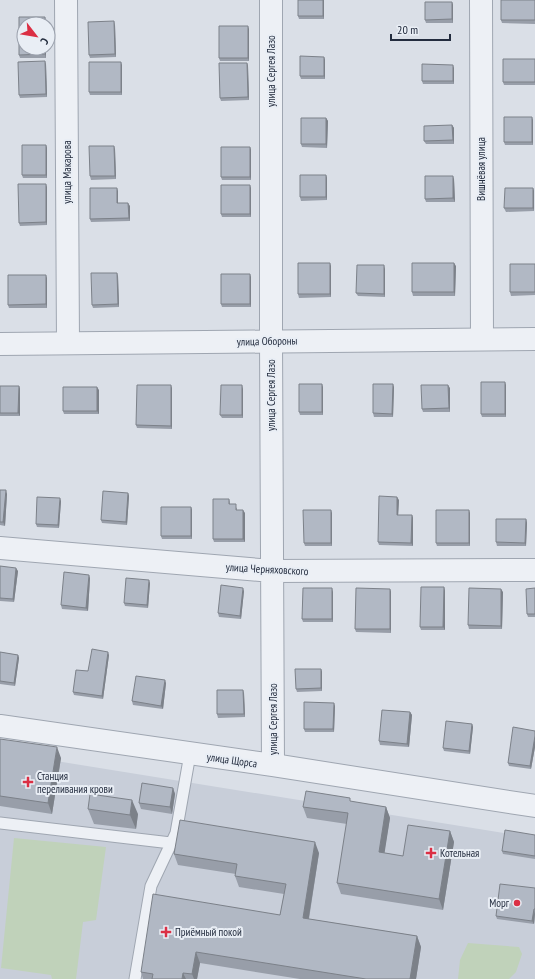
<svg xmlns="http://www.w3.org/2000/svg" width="535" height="979" font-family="'PT Sans Narrow',sans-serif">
	<rect width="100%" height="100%" fill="#dadfe7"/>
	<!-- built -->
	<path fill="#c8ced9" d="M0,752l535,86v141h-535z"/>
	<!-- green -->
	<path fill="#c0d2ba" d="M14,838l92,9 -10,73 -13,2 -7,57h-24l-1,-4 -50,-7z
		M468,943l51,4 3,7 -6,18 -7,7h-51l2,-19z"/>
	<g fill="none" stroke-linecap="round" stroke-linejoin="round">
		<!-- service casing -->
		<g stroke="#9fa6b1" stroke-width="13">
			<path id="service" d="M0,823l171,20
				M135,979l16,-93 25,-53 14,-79"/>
		</g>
		<!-- minor casing -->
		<g stroke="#9fa6b1" stroke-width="24">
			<path id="minor" d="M66,0l2,343
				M271,0v341l2,424
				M481,0l1,339
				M0,548l272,23 263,-1
				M0,726l273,39 262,41"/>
		</g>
		<!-- tertiary casing -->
		<g stroke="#9fa6b1" stroke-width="24">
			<path id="tertiary" d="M0,344l535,-5"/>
		</g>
		<!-- service -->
		<use href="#service" stroke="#edf0f5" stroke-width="11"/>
		<!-- minor -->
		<use href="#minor" stroke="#edf0f5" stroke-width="22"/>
		<!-- tertiary -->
		<use href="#tertiary" stroke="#edf0f5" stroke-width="22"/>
	</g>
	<!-- wall -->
	<path fill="#989ea9" d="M298,0h26v19h-25l-1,-3z
		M535,0v24l-33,-1 -1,-3z
		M452,2l1,3v18h-27l-1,-3z
		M19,17h26l1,3v4h-22v24h22v10h-26l-1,-3z
		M115,25l1,32 -26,1 -1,-3z
		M249,29v32h-29l-1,-3z
		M324,57l1,3v19h-24l-1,-3z
		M535,59v26h-31l-1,-3z
		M247,63l1,3 1,34 -28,1 -1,-3z
		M46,64l1,33 -27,1 -1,-3z
		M122,65v30h-32l-1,-3z
		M454,68v16h-31l-1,-3z
		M326,118l2,3 -1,27 -25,-1 -1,-3z
		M533,120v25h-28l-1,-3z
		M452,125l2,3v16h-28l-2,-3z
		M46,145l1,3v30h-24l-1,-3z
		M250,147l1,3v30h-29l-1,-3z
		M115,149l1,30 -25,1 -1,-4z
		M326,175l1,3v22l-26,1 -1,-4z
		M454,179l1,23h-29l-1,-3z
		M47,187v38l-27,1 -1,-3z
		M251,188v29h-29l-1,-3z
		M533,188l1,3v20l-28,1 -2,-4z
		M118,191v12l12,3v15l-39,1 -1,-3z
		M535,264v31l-24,1 -1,-4z
		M331,266v31l-32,1 -1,-4z
		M456,266l-1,30h-42l-1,-4z
		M385,269v28l-27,-1 -2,-3z
		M118,276l1,31 -26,1 -1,-3z
		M251,277v30h-29l-1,-3z
		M47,278v30h-38l-1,-3z
		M506,385v32h-24l-1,-3z
		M0,386h19l1,3v27h-20z
		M323,387v28h-23l-1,-3z
		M394,387l-1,30h-19l-1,-4z
		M172,388v41l-35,-1 -1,-3z
		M450,388v24h-27l-1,-3z
		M243,389v29h-21l-2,-3z
		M99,390v24h-35l-1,-3z
		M0,490l7,4 -2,32 -5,-1z
		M128,493l1,3 -2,29 -25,-2 -1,-3z
		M229,499l1,3v2l7,4v2l8,3v29h-31l-1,-3z
		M399,500l-1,15h14l1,3v28l-34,-1 -1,-3z
		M61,501l-2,27 -22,-1 -1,-3z
		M191,507l1,3v29h-30l-1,-3z
		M332,513v33h-27l-1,-3z
		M470,513v33h-33l-1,-3z
		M526,519l1,4 -1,23h-29l-1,-4z
		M0,566l18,5 -4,31 -14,-1z
		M90,578l-2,33 -26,-2 -1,-4z
		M150,583l-2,25 -23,-2 -1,-3z
		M444,587l1,4v39h-24l-1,-3z
		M535,588v29h-7l-1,-3z
		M390,589l1,3v41l-35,-1 -1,-3z
		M244,591l-3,28 -22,-2 -1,-4z
		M333,592v30h-30l-1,-3z
		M503,592l-1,37h-33l-1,-4z
		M0,652l18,3 1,3 -4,28 -15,-2z
		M109,655l-6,44 -29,-4 -1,-3 15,-21z
		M321,669l1,3v19l-25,1 -1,-3z
		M166,683l-3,26 -30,-4 -1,-4z
		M244,693l1,24 -27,1 -1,-4z
		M335,706l-1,26h-29l-1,-3z
		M410,712l2,3 -3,32 -29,-2 -1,-4z
		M472,724l1,3 -3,27 -26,-3 -1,-3z
		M535,731v16l-4,22 -22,-3 -1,-3z
		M0,739l61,19 -9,56 -52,-8z
		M173,788l2,6 -3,20 -31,-5 -2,-6z
		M351,802l35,5 4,11 -6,35 19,3 47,-25 4,11 -11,68 -102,-16 -4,-11 10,-59 -40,-6 -4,-11z
		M88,809l50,5 -2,15 -42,-5z
		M535,835v24l-32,-5 -1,-3z
		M319,853l-10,66 108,17 4,11 -5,32h-116l-100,-16 -3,16h-54l-2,-7 139,-57 4,-21 -45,-7 -4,-11 1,-2 -58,-9 -4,-11z
		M535,888v26l-1,10 -37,-5 -1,-3z"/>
	<!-- shaded-wall -->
	<path fill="#7c8189" d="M323,0h1v19l-1,-3z
		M452,2l1,3v18l-1,-4z
		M114,21l1,4 1,32 -1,-3z
		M248,26l1,3v32l-1,-3z
		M45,48h1v10l-1,-4z
		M324,57l1,3v19l-1,-3z
		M45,61l1,3 1,33 -1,-3z
		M121,62l1,3v30l-1,-3z
		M247,63l1,3 1,34 -1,-3z
		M453,65l1,3v16l-1,-3z
		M532,117l1,3v25l-1,-3z
		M326,118l2,3 -1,27 -1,-4z
		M452,125l2,3v16l-1,-4z
		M46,145l1,3v30l-1,-3z
		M114,146l1,3 1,30 -1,-3z
		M250,147l1,3v30l-1,-3z
		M326,175l1,3v22l-1,-3z
		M453,176l1,3 1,23 -2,-4z
		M46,184l1,3v38l-1,-3z
		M250,185l1,3v29l-1,-3z
		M117,188l1,3v15l-1,-3z
		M533,188l1,3v20l-1,-3z
		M128,203l2,3v15l-1,-3z
		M330,263l1,3v31l-1,-3z
		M454,263l2,3 -1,30 -1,-4z
		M384,265l1,4v28l-1,-3z
		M117,273l1,3 1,31 -1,-3z
		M250,274l1,3v30l-1,-3z
		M46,275l1,3v30l-1,-4z
		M505,382l1,3v32l-1,-3z
		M322,384l1,3v28l-1,-3z
		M393,384l1,3 -1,30 -1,-3z
		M171,385l1,3v41l-1,-3z
		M242,385l1,4v29l-1,-3z
		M448,385l2,3v24l-1,-4z
		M19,386l1,3v27l-2,-3z
		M97,387l2,3v24l-2,-3z
		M6,490l1,4 -2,32 -2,-4z
		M128,493l1,3 -2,29 -1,-3z
		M397,497l2,3 -1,18 -1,-3z
		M60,498l1,3 -2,27 -1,-3z
		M191,507l1,3v29l-1,-3z
		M243,510l2,3v29l-2,-3z
		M331,510l1,3v33l-1,-3z
		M469,510l1,3v33l-1,-3z
		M412,515l1,3v28l-2,-3z
		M526,519l1,4 -1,23 -1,-3z
		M16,568l2,3 -4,31 -1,-3z
		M89,575l1,3 -2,33 -2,-3z
		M149,580l1,3 -2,25 -1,-3z
		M444,587l1,4v39l-2,-3z
		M243,588l1,3 -3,28 -1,-3z
		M332,588l1,4v30l-1,-3z
		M390,589l1,3v41l-1,-4z
		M501,589l2,3 -1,37 -1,-3z
		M108,652l1,3 -6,44 -1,-3z
		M18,655l1,3 -4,28 -1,-3z
		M321,669l1,3v19l-1,-3z
		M165,680l1,3 -3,26 -2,-3z
		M243,690l1,3 1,24 -1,-3z
		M334,703l1,3 -1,26 -1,-3z
		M410,712l2,3 -3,32 -2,-3z
		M472,724l1,3 -3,27 -1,-3z
		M535,736v11l-4,22 -1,-3z
		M57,747l4,11 -9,56 -4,-11z
		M173,788l2,6 -3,20 -2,-7z
		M132,800l6,14 -2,15 -6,-14z
		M386,807l4,11 -7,45 -4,-11z
		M450,831l4,11 -11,68 -4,-11z
		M315,842l4,11 -12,76 -4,-11z
		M534,909l1,5 -1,10 -2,-3z
		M417,936l4,11 -5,32h-6z
		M196,952l4,11 -3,16h-3l-2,-5z
		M183,973l3,6h-4z"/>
	<!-- building -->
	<path fill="#b1b8c4" stroke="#7c8189" d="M298,0h25v16h-25z
		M501,0h34v20h-34z
		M425,2h27v17l-27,1z
		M19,17h26v7h-21v24h21v6l-26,1z
		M114,21l1,33 -26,1 -1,-33z
		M219,26h29v32h-29z
		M300,56l24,1v19h-24z
		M503,59h32v23h-32z
		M45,61l1,33 -27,1 -1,-33z
		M89,62h32v30h-32z
		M219,63h28l1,34 -28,1z
		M422,64l31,1v16h-31z
		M504,117h28v25h-28z
		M301,118h25v26h-25z
		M452,125l1,15 -29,1v-15z
		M22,145h24v30h-24z
		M89,146h25l1,30h-25z
		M221,147h29v30h-29z
		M300,175h26v22h-26z
		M425,176h28v22l-28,1z
		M18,184h28v38l-27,1z
		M221,185h29v29h-29z
		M90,188h27v15h11l1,15 -39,1z
		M505,188h28v20h-29z
		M298,263h32v31h-32z
		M412,263h42v29h-42z
		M510,264h25v28h-25z
		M357,265h27v29l-28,-1z
		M91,273h26l1,31 -26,1z
		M221,274h29v30h-29z
		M8,275h38v29l-38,1z
		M481,382h24v32h-24z
		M299,384h23v28h-23z
		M373,384h20l-1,30 -19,-1z
		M137,385h34v41l-35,-1z
		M221,385h21v30h-22z
		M421,385h27l1,23 -27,1z
		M0,386h19l-1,27h-18z
		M63,387h34v24h-34z
		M0,490h6l-3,32h-3z
		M103,491l25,2 -2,29 -25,-2z
		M379,496l18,1v18h15l-1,28 -33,-1z
		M37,497l23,1 -2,27 -22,-1z
		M213,499h16v5h7v6h7v29h-30z
		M161,507h30v29h-30z
		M303,510h28v33h-27z
		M436,510h33v33h-33z
		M496,519h30l-1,24 -29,-1z
		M0,566l16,2 -3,31 -13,-1z
		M64,572l25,3 -3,33 -25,-3z
		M126,578l23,2 -2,25 -23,-2z
		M221,585l22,3 -3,28 -22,-3z
		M421,587h23l-1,40h-23z
		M303,588h29v31h-30z
		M356,588l34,1v40h-35z
		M469,588l32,1v37l-33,-1z
		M535,588v26h-8l-1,-25z
		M92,649l16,3 -6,44 -29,-4 3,-22 12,1z
		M0,652l18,3 -4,28 -14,-2z
		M295,669h26v19l-25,1z
		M136,676l29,4 -4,26 -29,-5z
		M217,690h26l1,24h-27z
		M304,702l30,1 -1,26h-29z
		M382,710l28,2 -3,32 -28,-3z
		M446,721l26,3 -3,27 -26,-3z
		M513,727l22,4v5l-5,30 -22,-3z
		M0,739l57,8 -9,56 -48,-7z
		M142,783l31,5 -3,19 -31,-4z
		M306,791l44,7v3l36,6 -7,45 24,4 5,-31 42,6 -11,68 -102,-16 11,-70 -45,-6z
		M90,794l42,6 -2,15 -42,-6z
		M180,820l135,22 -12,76 114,18 -7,43h-44l-170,-27 -4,22 -9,-1 -1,6h-30l1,-5 -12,-2 12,-78 127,21 6,-31 -51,-8 2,-12 -63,-10z
		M505,830l30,5v21l-33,-5z
		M500,884l35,4v21h-1l-2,12 -36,-5z"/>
	<!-- markers -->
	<g fill="#db2f44" stroke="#e9eef5" stroke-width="1.5">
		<path d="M26 776h4v4h4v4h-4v4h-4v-4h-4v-4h4z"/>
		<path d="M429 847h4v4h4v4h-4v4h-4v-4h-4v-4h4z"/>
		<circle cx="517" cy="903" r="4"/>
		<path d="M164 926h4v4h4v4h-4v4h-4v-4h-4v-4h4z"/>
	</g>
	<g text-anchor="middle" stroke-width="4" stroke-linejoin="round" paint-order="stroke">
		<!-- street labels -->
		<g font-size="11" fill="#232c3e" stroke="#e9eef5">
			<text transform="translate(271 71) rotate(-90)" y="4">улица Сергея Лазо</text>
			<text transform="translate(481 169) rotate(-90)" y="4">Вишнёвая улица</text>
			<text transform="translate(67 172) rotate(-90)" y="4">улица Макарова</text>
			<text transform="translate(267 341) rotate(-1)" y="4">улица Обороны</text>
			<text transform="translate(271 395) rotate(-90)" y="4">улица Сергея Лазо</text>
			<text transform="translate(267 569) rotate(3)" y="4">улица Черняховского</text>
			<text transform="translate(273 719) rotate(-90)" y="4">улица Сергея Лазо</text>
			<text transform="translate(232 760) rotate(8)" y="4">улица Щорса</text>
		</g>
		<!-- poi labels -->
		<g font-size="11" fill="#232c3e" stroke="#e9eef5" text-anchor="start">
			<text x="37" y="780">Станция<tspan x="37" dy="13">переливания крови</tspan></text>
			<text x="440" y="857">Котельная</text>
			<text x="509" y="907" text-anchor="end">Морг</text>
			<text x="175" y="936">Приёмный покой</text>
		</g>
	</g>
	<!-- north arrow -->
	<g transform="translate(36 36) rotate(121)"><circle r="19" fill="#e9eef5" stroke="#9aa0ac"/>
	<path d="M0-3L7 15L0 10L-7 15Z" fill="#db2f44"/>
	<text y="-6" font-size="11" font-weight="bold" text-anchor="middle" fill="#232c3e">С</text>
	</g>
	<!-- scale -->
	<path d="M391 34v6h59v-6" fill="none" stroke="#232c3e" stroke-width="2"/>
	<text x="397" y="34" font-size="12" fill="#232c3e" stroke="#e9eef5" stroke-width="3" paint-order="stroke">20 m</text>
</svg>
